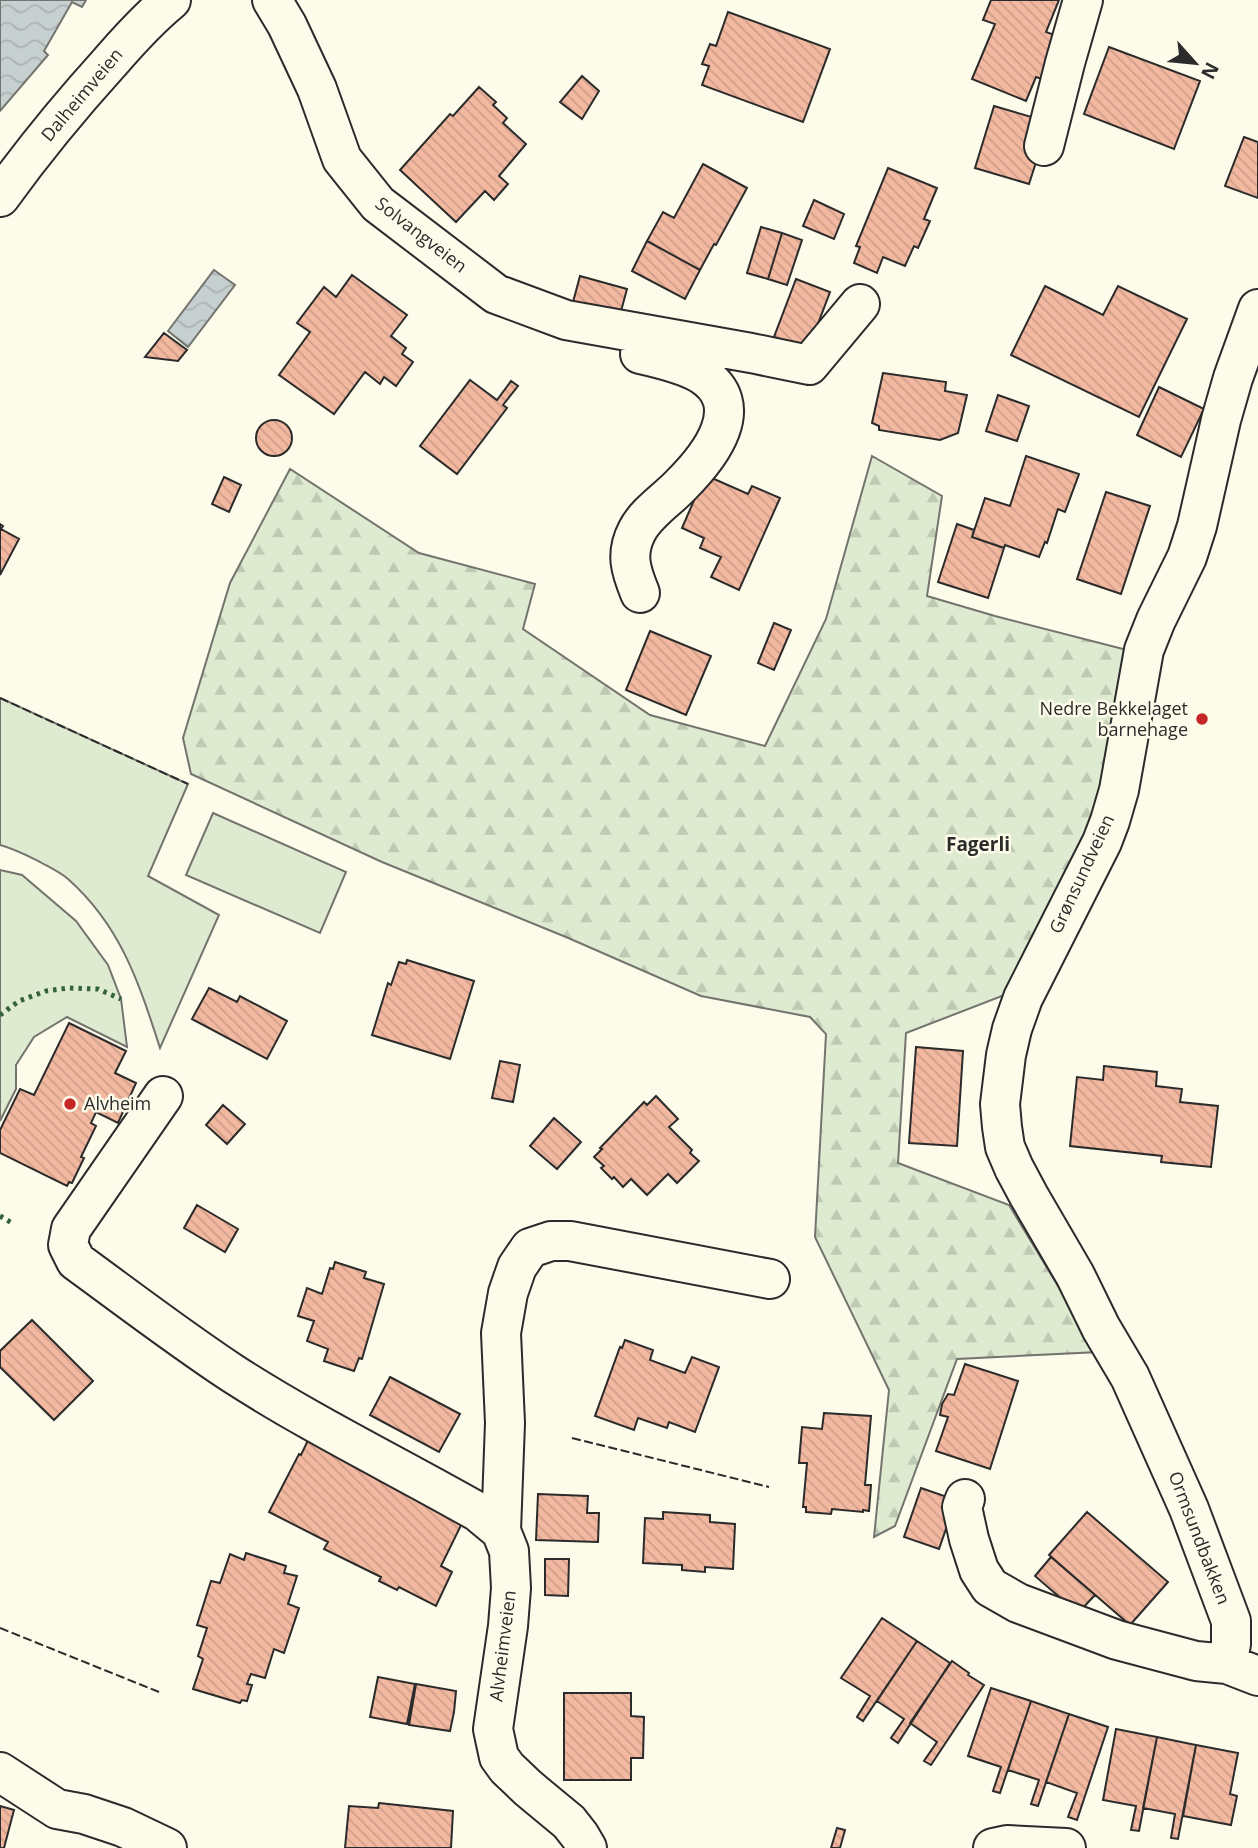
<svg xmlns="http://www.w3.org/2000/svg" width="1258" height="1848" font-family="'Open Sans',sans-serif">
	<defs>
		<pattern id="forest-firs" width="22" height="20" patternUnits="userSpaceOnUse" patternTransform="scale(1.75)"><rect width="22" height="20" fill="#deebd1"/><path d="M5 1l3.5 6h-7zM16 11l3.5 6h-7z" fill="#bfcab4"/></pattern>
		<pattern id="water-waves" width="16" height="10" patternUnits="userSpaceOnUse" patternTransform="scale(1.75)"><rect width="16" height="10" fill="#c7d0d0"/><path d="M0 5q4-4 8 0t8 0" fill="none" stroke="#abb3b3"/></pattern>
		<pattern id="building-back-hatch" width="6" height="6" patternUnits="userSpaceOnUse" patternTransform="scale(1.75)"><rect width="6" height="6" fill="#f2b8a0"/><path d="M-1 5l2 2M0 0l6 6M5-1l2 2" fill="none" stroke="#d09e8a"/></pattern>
	</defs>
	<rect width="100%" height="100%" fill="#fdfbea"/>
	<!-- green -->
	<path fill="#deebd1" stroke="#74746e" stroke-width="2" d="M0,698l188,86 -40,92 71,39 -59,133c-21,-65 -39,-122 -92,-169 -8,-7 -19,-12 -28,-17 -14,-7 -25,-13 -40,-17z
		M213,813l133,59 -26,61 -134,-58z
		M0,870l22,5 54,46 32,44 13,34 6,48 -60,-30 -33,20 -18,28v24l-16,32z"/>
	<!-- forest -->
	<path fill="url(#forest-firs)" stroke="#74746e" stroke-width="2" d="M872,456l70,40 -15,100 68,20 132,34 -32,178 -80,163 -109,42 -8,130 111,42 89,147 -141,7 -62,167 -21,11 15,-147 -74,-153 11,-203 -16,-17 -109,-21 -135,-59 -184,-75 -191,-88 -8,-36 47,-155 60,-114 129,84 116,31 -12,45 127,86 115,31 61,-127z"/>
	<!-- water -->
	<path fill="url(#water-waves)" stroke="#74746e" stroke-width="2" d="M0,0h86l-4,7 -10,-5 -28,49 4,4 -48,56z
		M214,270l21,15 -47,62 -20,-16z"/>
	<!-- building -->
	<path fill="url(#building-back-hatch)" stroke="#2b2b2b" stroke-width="2" d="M991,0h68l-13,32 14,5 -18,42 -6,-2 -10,24 -54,-22 23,-55 -12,-4z
		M728,12l102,37 -27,73 -101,-37 7,-19 -7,-2 8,-20 6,2z
		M1109,47l91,34 -26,68 -90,-35z
		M582,76l17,15 -17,28 -22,-17z
		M479,87l17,15 -3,3 14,13 -4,5 23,21 -27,32 9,8 -14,16 -9,-9 -29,31 -56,-52 50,-56 3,2z
		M994,106l41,12 4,35 -10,31 -54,-16z
		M1244,137l14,5v56l-33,-12z
		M703,164l44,24 -31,57 -2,-1 -14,26 -53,-29 16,-29 11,6z
		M888,168l49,20 -13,31 6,2 -12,27 -4,-2 -9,20 -22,-9 -6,16 -23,-10 6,-16 -4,-1z
		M814,200l30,14 -10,25 -31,-13z
		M761,227l21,6 -14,46 -21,-6z
		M782,233l20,7 -15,45 -19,-6z
		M647,241l53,29 -15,29 -53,-28z
		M352,275l55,40 -16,21 15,12 -4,6 11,8 -17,24 -12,-9 -4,7 -15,-12 -31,42 -55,-39 31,-43 -13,-9 27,-36 12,10z
		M580,276l47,13 -7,26 -47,-13z
		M796,279l34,13 -22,58 -34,-13z
		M1045,286l58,29 15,-29 69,33 -48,98 -128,-62z
		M164,333l23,17 -9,11 -33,-4z
		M883,373l63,9 -1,9 22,4 -9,38 -18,7 -61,-10v-4l-7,-3z
		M470,380l27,20 14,-19 7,5 -15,19 4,3 -50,66 -37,-28z
		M1159,387l45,22 -23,48 -44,-22z
		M998,395l31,11 -12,35 -31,-10z
		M256 438a18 18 0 1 1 36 0a18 18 0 1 1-36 0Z
		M1026,456l53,18 -14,38 -7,-3 -11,34 -2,-1 -6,15 -34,-12 -1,3 -32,-11 13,-39 25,8z
		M705,475l43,19 4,-8 28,12 -41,92 -28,-13 10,-20 -21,-9 4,-10 -22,-10z
		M224,477l17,8 -12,27 -17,-8z
		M1106,492l44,14 -29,88 -44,-15z
		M0,524l3,2 -2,3 18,10 -19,36z
		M957,524l17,6 -2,7 32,11 -16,50 -50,-16z
		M774,623l17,7 -17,40 -16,-7z
		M650,631l61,25 -25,59 -60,-25z
		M407,960l67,21 -24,78 -78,-24 16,-52 3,2 8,-23 7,2z
		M209,988l28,14 3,-6 47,25 -20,38 -75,-40z
		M69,1023l57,28 -11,22 21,10 -18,40 -22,-11 -5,11 5,3 -15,31 3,1 -12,25 -3,-1 -2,4 -67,-33v-23l20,-41 14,6z
		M916,1047l47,4 -6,95 -48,-3z
		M500,1061l20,4 -7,37 -21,-4z
		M1104,1066l53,6 -1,14 26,3 -2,13 38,4 -7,61 -50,-5 1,-6 -92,-10 7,-69 26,3z
		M656,1096l22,23 -9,8 23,23 -2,3 9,8 -22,22 -9,-9 -21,21 -16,-16 -8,8 -9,-10 -2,2 -11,-11 3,-2 -10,-9 8,-8 -2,-1 44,-46 3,3z
		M223,1105l22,19 -18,20 -21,-19z
		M554,1118l27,24 -24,27 -27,-23z
		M197,1205l41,24 -13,23 -41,-24z
		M335,1262l31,10 -2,6 20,6 -22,75 -3,-1 -5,13 -30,-10 4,-12 -21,-8 7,-20 -16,-5 9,-28 15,6 8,-26 3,1z
		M32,1320l61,61 -39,39 -54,-53v-16z
		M625,1340l28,10 -3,10 35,13 7,-16 27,10 -24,65 -26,-10 -2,6 -29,-10 -4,12 -39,-14 25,-69 2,1z
		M965,1364l53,17 -28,88 -54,-18 12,-34 -8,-2 2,-11 6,-10 6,1z
		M390,1377l70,37 -21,38 -69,-37z
		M824,1413l47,3 -6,69h6l-2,26 -6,-1v2l-31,-3 -1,5 -25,-2v-5h-3l4,-44h-8l3,-36 20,2z
		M311,1434l154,83 -24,49 11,6 -16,34 -37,-19 -2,3 -18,-9 2,-4 -57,-28 4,-7 -59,-30 30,-58 2,1z
		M921,1488l35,12 -17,49 -35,-12z
		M538,1494l50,2 -1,17h12l-1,29 -62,-2z
		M663,1512l47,3v7l25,2 -2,45 -28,-2v5l-23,-2v-5l-39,-2 2,-45 18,1z
		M1087,1512l81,70 -38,43 -81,-70z
		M246,1553l40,13 -2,7 13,3 -9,28 11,4 -15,45 -10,-4 -9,29 -14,-4 -4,10 5,1 -5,16 -5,-1 -2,3 -47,-14 10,-30 -5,-3 9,-28 -10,-3 14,-44 9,2 10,-29 14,6z
		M1051,1557l44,38 -17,18 -43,-37z
		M545,1559h24l-1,37 -23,-1z
		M882,1618l35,23 -54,80 -6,-4 13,-21 -29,-18z
		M917,1641l33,22 -52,80 -7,-5 13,-19 -27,-18z
		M952,1661l17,12 -1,2 16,10 -53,80 -7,-4 13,-19 -27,-19z
		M378,1677l37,7 -8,40 -37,-7z
		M416,1684l40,7 -2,21 -4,19 -41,-6z
		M991,1688l40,13 -31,92 -7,-2 8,-24 -33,-11z
		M564,1693h67v23l13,1 -1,41h-12v22h-67z
		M1031,1701l38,13 -31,92 -7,-2 8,-24 -31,-10z
		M1069,1714l39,13 -31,93 -9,-3 9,-24 -31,-11z
		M1116,1729l41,8 -18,94 -8,-1 5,-24 -33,-6z
		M1157,1737l39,8 -18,94 -7,-1 4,-24 -32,-6z
		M1196,1745l42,8 -8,41 7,2 -6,29 -48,-9z
		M379,1803l74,8 -2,37h-106l4,-42 29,2z
		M0,1806l14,4 -10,38h-4z
		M837,1828l8,2 -5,18h-9z"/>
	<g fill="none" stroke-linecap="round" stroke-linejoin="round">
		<!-- minor casing -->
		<g stroke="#2b2b2b" stroke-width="42">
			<path id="minor" d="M272,0l15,25 30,64 25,70 36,45 118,90 70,26 185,33 58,12 51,-61
				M1044,146l21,-83 18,-63
				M0,197c34,-47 71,-92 110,-135 19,-22 39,-44 61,-62
				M640,593c-9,-22 -15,-39 -3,-62 9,-18 30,-31 44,-46 29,-29 69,-80 20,-111 -17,-10 -43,-16 -61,-20
				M163,1096l-92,133 -3,16 8,16c52,38 103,77 156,112 79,51 165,93 246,139l23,19
				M530,1248l-13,19 -9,26 -7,40 4,90 -4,108 8,20 2,37 -3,38 -15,103 6,28 8,11 21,20 41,34 11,14 7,12
				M530,1248l21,-7h19l200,38
				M965,1499l-3,8 7,32 10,31 11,17 28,16 99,37 79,21 31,3 31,12
				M1227,1664l4,-20v-23l-42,-112 -59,-132 -29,-49 -26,-53 -46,-79 -15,-28 -9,-21 -3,-20 -2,-23 6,-49 6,-26 11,-31 79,-156 8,-21 9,-31 25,-140 12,-30 31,-63 10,-31 24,-106 12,-42 25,-69
				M0,1772l57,37 27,5 39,13 44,21
				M993,1848l14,-3 59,3"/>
		</g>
		<!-- minor -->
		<use href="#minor" stroke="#fdfbea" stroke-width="38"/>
		<!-- hedge -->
		<path stroke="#34623c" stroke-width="5" stroke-dasharray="3.5 5" stroke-linecap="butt" d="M0,1015l19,-14 27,-10 22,-3 30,1 23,10
			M0,1216l12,7"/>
		<!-- fence -->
		<path stroke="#2b2b2b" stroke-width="2" stroke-dasharray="9 3.5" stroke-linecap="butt" d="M0,698l188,86
			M572,1438l197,49
			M0,1628l159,64"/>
	</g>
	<!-- markers -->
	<g fill="#c62828" stroke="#fdfbea" stroke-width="2.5">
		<circle cx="1202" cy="719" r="7"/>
		<circle cx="70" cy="1104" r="7"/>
	</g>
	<g text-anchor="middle" stroke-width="5" stroke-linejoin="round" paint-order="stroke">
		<!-- street labels -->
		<g font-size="18" fill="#2b2b2b" stroke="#fdfbea">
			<text transform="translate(82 95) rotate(-50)" y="6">Dalheimveien</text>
			<text transform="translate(421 235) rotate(38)" y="6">Solvangveien</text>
			<text transform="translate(1082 874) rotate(-65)" y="6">Grønsundveien</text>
			<text transform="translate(1199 1538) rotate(69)" y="6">Ormsundbakken</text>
			<text transform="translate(503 1646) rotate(-83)" y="6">Alvheimveien</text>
		</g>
		<!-- poi labels -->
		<g font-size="18" fill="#2b2b2b" stroke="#fdfbea" text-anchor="end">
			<text x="1188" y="715">Nedre Bekkelaget<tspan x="1188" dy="21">barnehage</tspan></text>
			<text x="84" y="1110" text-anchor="start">Alvheim</text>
		</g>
		<!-- neighbourhood labels -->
		<g font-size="19" font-weight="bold" fill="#2b2b2b" stroke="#fdfbea">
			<text x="978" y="851">Fagerli</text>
		</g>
	</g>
	<!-- north arrow -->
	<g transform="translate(1195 63) rotate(117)" stroke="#fdfbea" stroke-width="5" paint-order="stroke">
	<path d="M0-5L12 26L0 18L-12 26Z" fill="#2b2b2b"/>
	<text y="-10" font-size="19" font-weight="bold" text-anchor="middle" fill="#2b2b2b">N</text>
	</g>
</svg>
